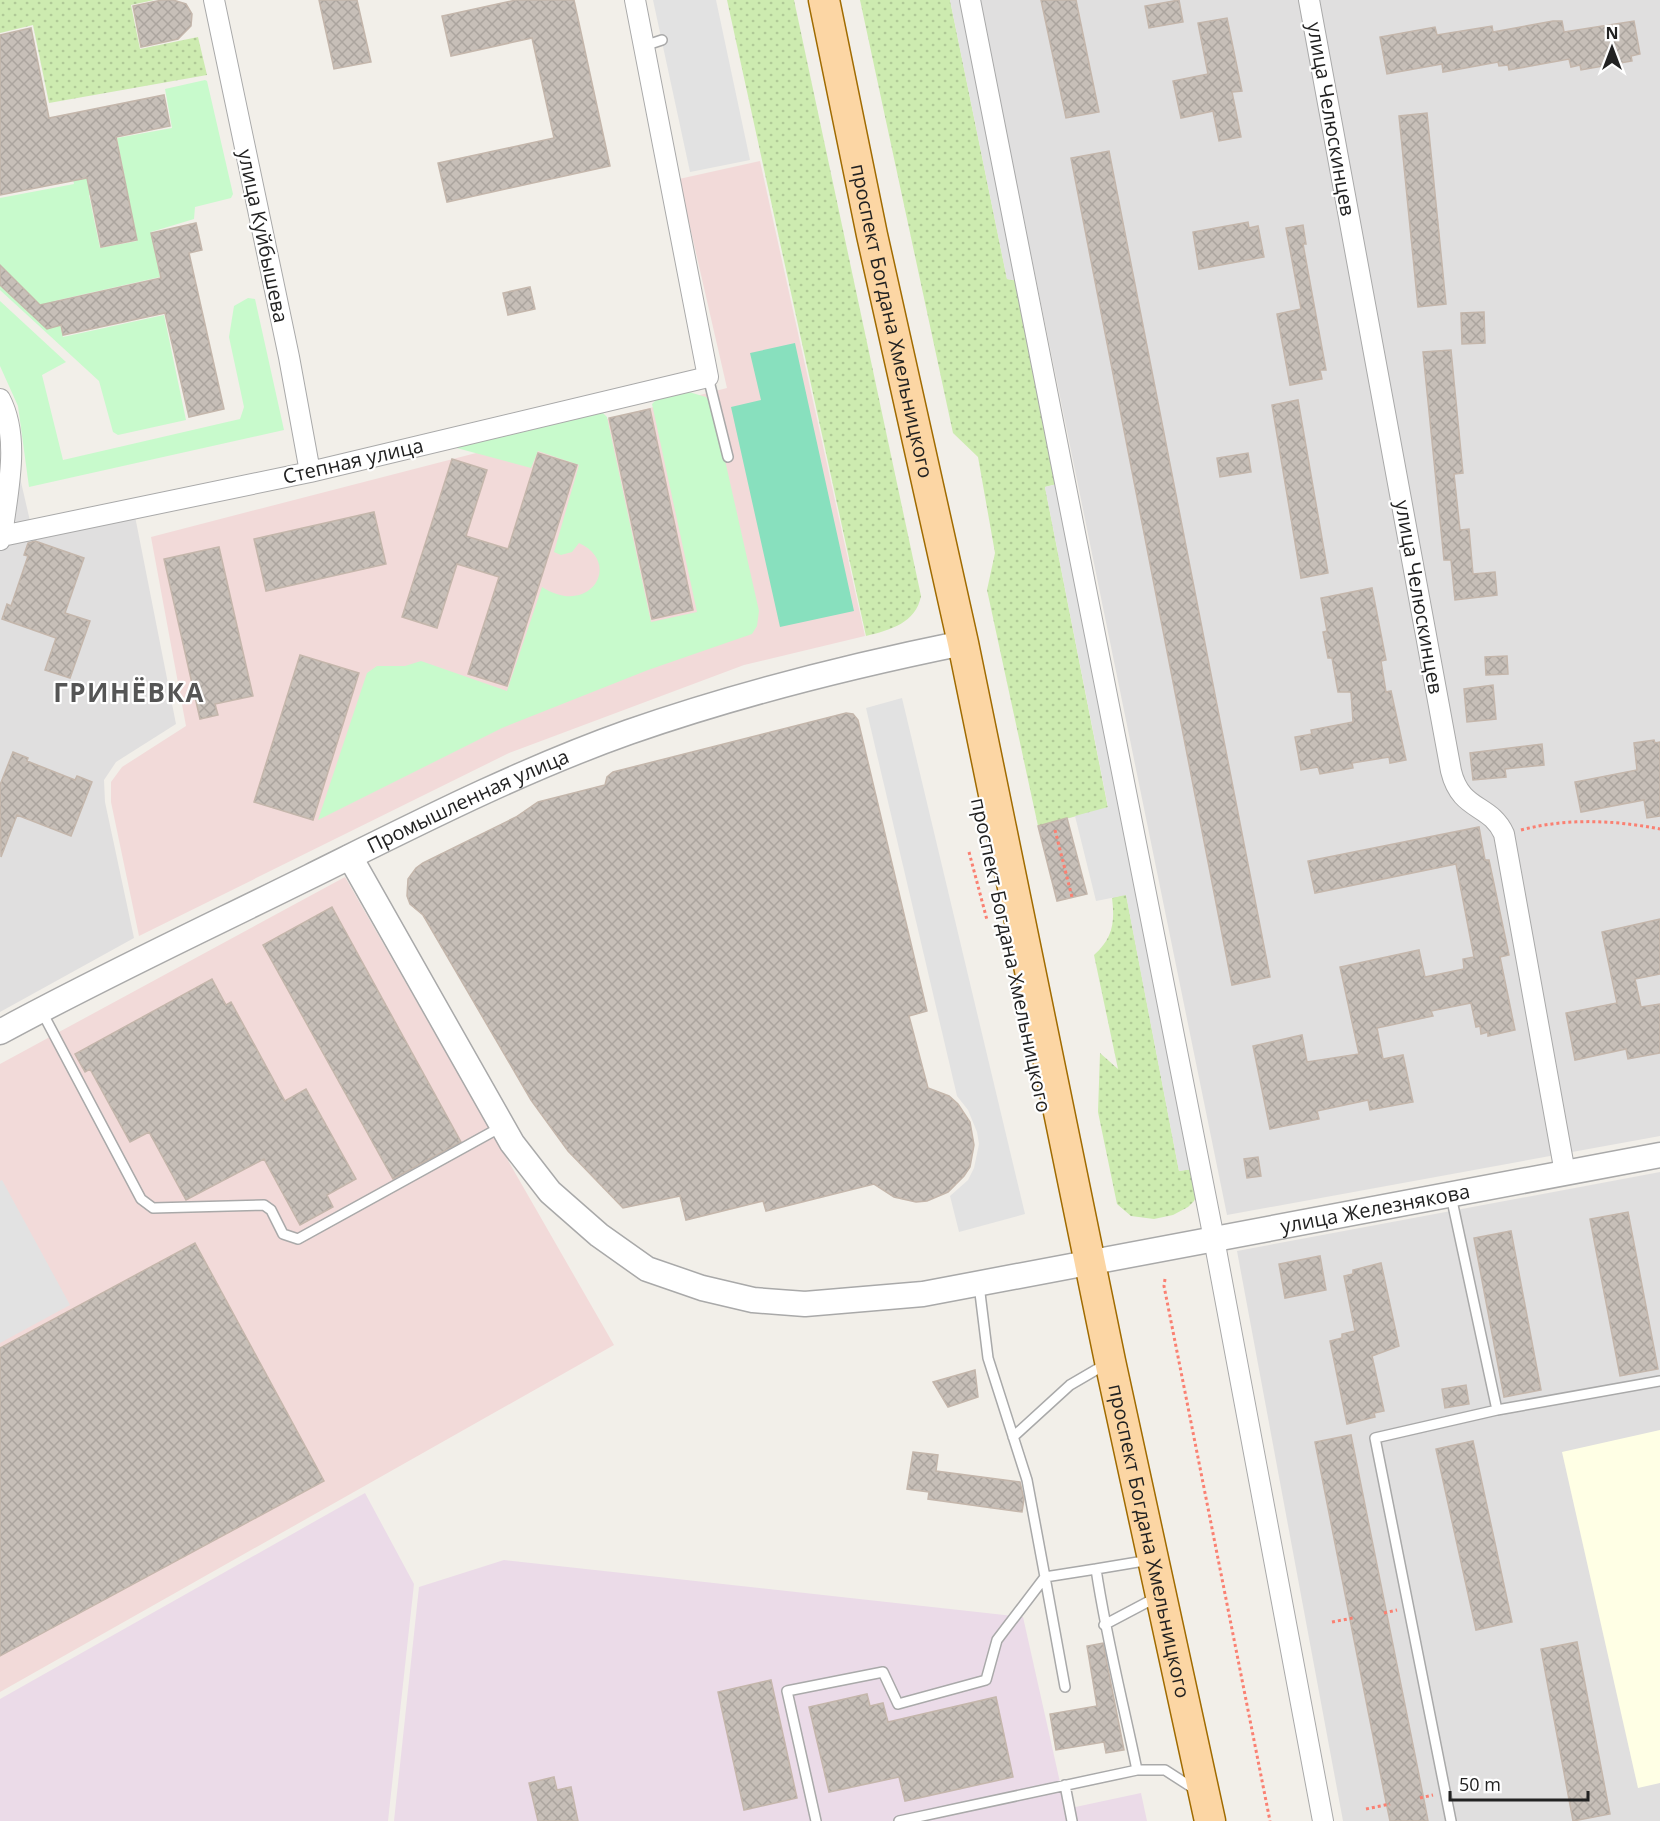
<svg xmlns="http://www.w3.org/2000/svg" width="1660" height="1821" font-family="'Open Sans',sans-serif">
	<defs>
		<pattern id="grass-dots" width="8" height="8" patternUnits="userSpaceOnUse" patternTransform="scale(1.5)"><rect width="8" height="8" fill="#cdebb0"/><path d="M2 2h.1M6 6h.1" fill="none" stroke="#b0c997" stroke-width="1.8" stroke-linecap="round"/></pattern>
		<pattern id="building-cross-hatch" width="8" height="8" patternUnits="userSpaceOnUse" patternTransform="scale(1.5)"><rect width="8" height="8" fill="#c7bfb8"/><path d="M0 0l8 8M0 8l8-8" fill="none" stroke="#aba49e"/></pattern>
	</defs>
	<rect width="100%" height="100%" fill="#f2efe9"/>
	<!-- residential -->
	<path fill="#e0dfdf" d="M979,0h681v1136l-433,79z
		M0,391l30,130 102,-20 44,223 -60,38 -12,18 1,22 29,136 -134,74z
		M1660,1172v649h-317l-106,-570z"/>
	<!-- commercial -->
	<path fill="#f2dad9" d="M760,161l105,475 -121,29 -235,88 -370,183 -28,-134v-20l11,-15 64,-41 -35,-189 576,-149 -48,-209z
		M345,877l269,468 -614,347v-628z"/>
	<!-- industrial -->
	<path fill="#ebdbe8" d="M365,1493l49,91 -26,237h-388v-122z
		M504,1560l519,57 43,192 75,-16 6,28h-753l25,-234z"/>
	<!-- education -->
	<path fill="#ffffe5" d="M1660,1430v353l-22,5 -76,-336z"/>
	<!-- grass -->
	<path fill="url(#grass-dots)" d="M0,0h154l-23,5 9,44 58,-12 9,38 -158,28 -16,-78 -33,8z
		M727,0h67l127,596c-5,27 -31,34 -55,40z
		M860,0h90l57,279 16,3 38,201 -16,4 63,321 -70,18 -51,-236 8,-37 -17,-96 -25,-24z
		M1126,894l53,277 18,-3 1,25 -4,8 -6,6 -15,8 -19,4 -23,-3 -14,-12 -19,-92 2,-59 18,16 -24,-114c19,-17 21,-33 18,-57z"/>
	<!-- park -->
	<path fill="#c8facc" d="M205,80l2,1 26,113 -2,4 -36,9 -1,12 -43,13 9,45 -106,24 9,36 101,-22 22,105 -68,15 -5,-3 -14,-51 -99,-91v-92l74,-14 -6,-29 31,38 -10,2 11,53 37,-7 -20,-103 55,-10 -7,-39z
		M248,298l7,1 29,131 -255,57 -11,-81 -18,-40v-65l66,61 -24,13 21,85 177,-41 4,-12 -15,-70 5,-31z
		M689,392l17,5 7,10 46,204 -2,15 -5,8 -104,36 -146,58 -184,92 49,-147 10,-7h28l16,-5 86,30 35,-104c48,31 81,-24 37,-44l-7,9 -11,3 -7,-3 25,-87 -41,-14 -7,17 -82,-22 152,-35 6,6 44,205 46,-10 -45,-208 5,-5z"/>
	<!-- pitch -->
	<path fill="#88e0be" d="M795,343l59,268 -74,16 -49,-220 30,-7 -11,-47z"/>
	<!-- parking -->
	<path fill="#e2e2e2" d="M653,0h63l34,160 -60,12z
		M950,0h20l56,282 -19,-3z
		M1065,482l135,686 -21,3 -53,-276 -30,6 -21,-85 33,-9 -63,-320z
		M902,698l123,516 -66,18 -9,-36 18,-16 6,-12 5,-24 -2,-12 -9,-22 -11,-14 -91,-388z
		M2,1180l68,125 -70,38v-162z"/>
	<!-- building -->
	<path fill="url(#building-cross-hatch)" stroke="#c4b6ab" stroke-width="1.5" d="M162,0h11l13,4 6,10 -1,12 -13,13 -37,8 -8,-41z
		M319,0h38l14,62 -37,7z
		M516,0h58l36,166 -163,36 -9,-39 116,-25 -22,-100 -81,18 -9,-40z
		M1041,0h35l23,112 -33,6z
		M1179,0l4,22 -34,6 -4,-22z
		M1227,18l15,73 -10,1 9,45 -22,4 -6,-30 -32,7 -8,-37 35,-7 -10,-51z
		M1553,21h9l2,11 70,-11 6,33 -9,2 1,5 -51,9 -1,-5 -9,2 -2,-8 -60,11 -1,-5 -9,1 -1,-4 -55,10 -1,-8 -55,10 -7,-37 55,-10 2,8 55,-9 1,6z
		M31,28l18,90 115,-23 6,31 -54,11 21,103 -36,7 -14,-69 -87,17v-160z
		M1427,113l19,191 -28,3 -19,-191z
		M1109,151l161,826 -38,8 -161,-827z
		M1248,222l1,6 9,-2 6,31 -65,12 -6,-37z
		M196,223l6,27 -13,3 35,156 -35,8 -24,-104 -102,22 -2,-10 -14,4 -47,-44v-20l40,40 121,-27 -10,-45z
		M1303,225l3,19h-3l23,126h-6l2,9 -32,6 -13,-71 24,-5 -15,-81z
		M530,287l5,22 -27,6 -5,-22z
		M1484,312l1,31 -23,1 -1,-31z
		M1451,350l12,123 -9,1 6,56 9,-1 4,45 22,-2 2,23 -42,5 -4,-40h-7l-21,-208z
		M1298,400l30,173 -27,5 -29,-173z
		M650,409l43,201 -41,9 -43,-201z
		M538,453l39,12 -70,221 -39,-12 31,-97 -42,-13 -20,64 -35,-11 50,-158 35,11 -21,66 42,13z
		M1248,453l3,19 -31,5 -3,-19z
		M374,512l12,52 -120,27 -12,-52z
		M35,541l49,17 -19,55 25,8 -20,57 -25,-8 11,-32 -54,-19 5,-15 4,2 17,-50 -4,-1 4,-12z
		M219,547l34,149 -38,8 3,11 -18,4 -36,-160z
		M1372,588l14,72 -5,1 5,31 5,-1 15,69 -16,3 -1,-6 -37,6 1,5 -33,6 -2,-7 -17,3 -6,-33 17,-3 -1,-4 42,-8 -2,-30h-13l-6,-34h-4l-5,-26 4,-1 -6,-33z
		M300,655l59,18 -46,147 -59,-18z
		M1507,656l1,18 -22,1 -1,-18z
		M1493,685l3,34 -29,3 -3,-33z
		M846,713l7,1 5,6 69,291 -18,5 19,72 21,8 9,8 12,18 4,23 -4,22 -6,9 -16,16 -21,9 -11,1 -22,-5 -20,-13 -108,27 -3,-10 -77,19 -6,-24 -57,12 -55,-57 -37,-51 -108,-185 -13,-11 -3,-8 1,-17 8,-11 7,-5 93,-46 22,-15 67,-17 2,-8 6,-5z
		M1654,740l1,3 5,-1v74l-13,2 -3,-18 -63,12 -6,-30 62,-12 -3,-27z
		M1542,744l2,21 -39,4 1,8 -33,3 -3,-27z
		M13,752l15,6 -1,3 48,19 2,-4 15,6 -21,54 -54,-21 -16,42 -1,-72z
		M1067,818l20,76 -30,7 -19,-75z
		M1479,827l6,33h4l20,95 -9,2 15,73 -27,6v-4l-7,2 -1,-8 -4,1 -5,-24 -40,8 2,5 -56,12 6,31 20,-4 10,47 -43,8 -2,-10 -51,11 2,8 -49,10 -17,-83 49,-11 5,27 52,-8 -19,-87 79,-17 6,27 39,-8 -1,-10 11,-2 -18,-93 -141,29 -7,-32z
		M332,907l129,235 -68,37 -130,-234z
		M1660,919v55l-25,5 6,28 19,-3v49l-32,6 -2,-10 -51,11 -9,-47 51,-10 -15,-71z
		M212,979l14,26 5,-3 54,99 21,-12 50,90 -29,16 6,12 -33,18 -36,-66 -78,41 -37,-68 -19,10 -40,-73 -5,3 -10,-18z
		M1258,1157l3,19 -14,2 -3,-19z
		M1628,1212l30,157 -38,7 -30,-157z
		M1511,1231l30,159 -37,7 -30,-159z
		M195,1243l129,238 -324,175v-308z
		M1320,1256l6,34 -41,8 -6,-34z
		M1381,1263l18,83 -27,10 12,55 -10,2 1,4 -28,7 -17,-83 12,-3v-4l13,-3 -11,-55 9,-2v-4z
		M975,1370l3,27 -30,10 -15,-25z
		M1466,1385l3,19 -24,4 -3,-19z
		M1351,1435l74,370 3,16h-38l-5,-24 -70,-355z
		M1473,1441l39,181 -36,8 -40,-181z
		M913,1452l25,3 -2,16 84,11 4,17 -2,13 -94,-13 1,-7 -22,-3z
		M1577,1642l33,172 -37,7 -32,-172z
		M1103,1643l21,107 -18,3 -2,-11 -48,8 -6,-36 47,-8 -10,-60z
		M771,1680l26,118 -53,12 -26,-118z
		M867,1694l3,12 13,-3 5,19 108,-25 17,80 -108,24 -6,-24 -70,15 -20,-85z
		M554,1777l3,13 14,-3 7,34h-40l-9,-38z"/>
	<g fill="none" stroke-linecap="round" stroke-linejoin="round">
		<!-- service casing -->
		<g stroke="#a9a9a9" stroke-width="12">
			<path id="service" d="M644,46l18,-6
				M708,377l20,80
				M42,1012l99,187 12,9 111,-3 7,5 12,24 15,5 203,-112
				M1451,1196l46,214
				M979,1285l9,73 39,122 18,97 51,-8c10,68 27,133 41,201h28l31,20
				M1013,1437l57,-52 36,-21
				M1096,1569l54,-9
				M1045,1577l20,110
				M1104,1625l53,-28
				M1065,1785l7,36
				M816,1821l-29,-130 96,-19 15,32 88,-24 11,-40 48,-63
				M899,1821l238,-51
				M1451,1821l-76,-383 122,-28 163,-29"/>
		</g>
		<!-- minor casing -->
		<g stroke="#a9a9a9" stroke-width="22">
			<path id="minor" d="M214,0l75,357 21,115
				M970,0l244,1239 109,582
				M1309,0l142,771c10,41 39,32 53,63l61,339
				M0,399c21,40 7,94 2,137
				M0,540l2,-4 308,-64 398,-95 -73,-377"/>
		</g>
		<!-- tertiary casing -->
		<g stroke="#a9a9a9" stroke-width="27">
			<g id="tertiary">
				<path id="s1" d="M350,857l162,286 38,49 49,43 48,34 55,19 51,12 52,4 118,-10 737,-139"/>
				<path id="s2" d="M0,1032c101,-55 206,-104 309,-155 105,-52 210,-106 320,-145 109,-38 221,-66 334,-89"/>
			</g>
		</g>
		<!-- primary casing -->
		<g stroke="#a06b00" stroke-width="33">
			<g id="primary">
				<path id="s3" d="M824,0l48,235 91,408 147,718 100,460"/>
			</g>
		</g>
		<!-- path -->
		<path stroke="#fa8072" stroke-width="3" stroke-dasharray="3 3" stroke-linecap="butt" d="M1055,830l17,67
			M1521,830c46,-12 92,-10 139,-1
			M969,852l18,68
			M1165,1279l-1,7 106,535
			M1384,1613l13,-3
			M1332,1622l21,-4
			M1420,1798l13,-3
			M1366,1809l24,-5"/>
		<!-- service -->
		<use href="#service" stroke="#fff" stroke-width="9"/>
		<!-- minor -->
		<use href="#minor" stroke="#fff" stroke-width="20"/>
		<!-- tertiary -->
		<use href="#tertiary" stroke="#fff" stroke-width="24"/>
		<!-- primary -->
		<use href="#primary" stroke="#fcd6a4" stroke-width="30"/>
	</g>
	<g text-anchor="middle" stroke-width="4.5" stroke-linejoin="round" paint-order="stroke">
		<!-- street labels -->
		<g font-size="20" fill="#222" stroke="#fff">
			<text transform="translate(1331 119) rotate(80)" y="7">улица Челюскинцев</text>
			<text transform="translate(263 236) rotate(78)" y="7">улица Куйбышева</text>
			<text dy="7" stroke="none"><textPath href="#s3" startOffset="328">проспект Богдана Хмельницкого</textPath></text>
			<text transform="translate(353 461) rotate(-13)" y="7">Степная улица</text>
			<text transform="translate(1419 597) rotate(80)" y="7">улица Челюскинцев</text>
			<text dy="7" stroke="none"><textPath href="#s2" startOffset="522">Промышленная улица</textPath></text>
			<text transform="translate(1011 955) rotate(78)" y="7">проспект Богдана Хмельницкого</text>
			<text dy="7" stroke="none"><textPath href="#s1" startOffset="1256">улица Железнякова</textPath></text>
			<text dy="7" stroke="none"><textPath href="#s3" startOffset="1575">проспект Богдана Хмельницкого</textPath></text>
		</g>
		<!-- district labels -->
		<g font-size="26" font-weight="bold" letter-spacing="1.5" fill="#555" stroke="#fff">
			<text x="129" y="702">ГРИНЁВКА</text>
		</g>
	</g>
	<!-- north arrow -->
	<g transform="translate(1612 48)" stroke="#ffffff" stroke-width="4.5" paint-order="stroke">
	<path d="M0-4.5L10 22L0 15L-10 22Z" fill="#222222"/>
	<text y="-9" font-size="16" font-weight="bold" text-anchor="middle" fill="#222222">N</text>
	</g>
	<!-- scale -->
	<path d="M1450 1791v9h138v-9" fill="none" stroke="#222222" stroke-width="3"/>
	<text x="1459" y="1791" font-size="18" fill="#222222" stroke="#ffffff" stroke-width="4.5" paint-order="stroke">50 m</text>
</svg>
